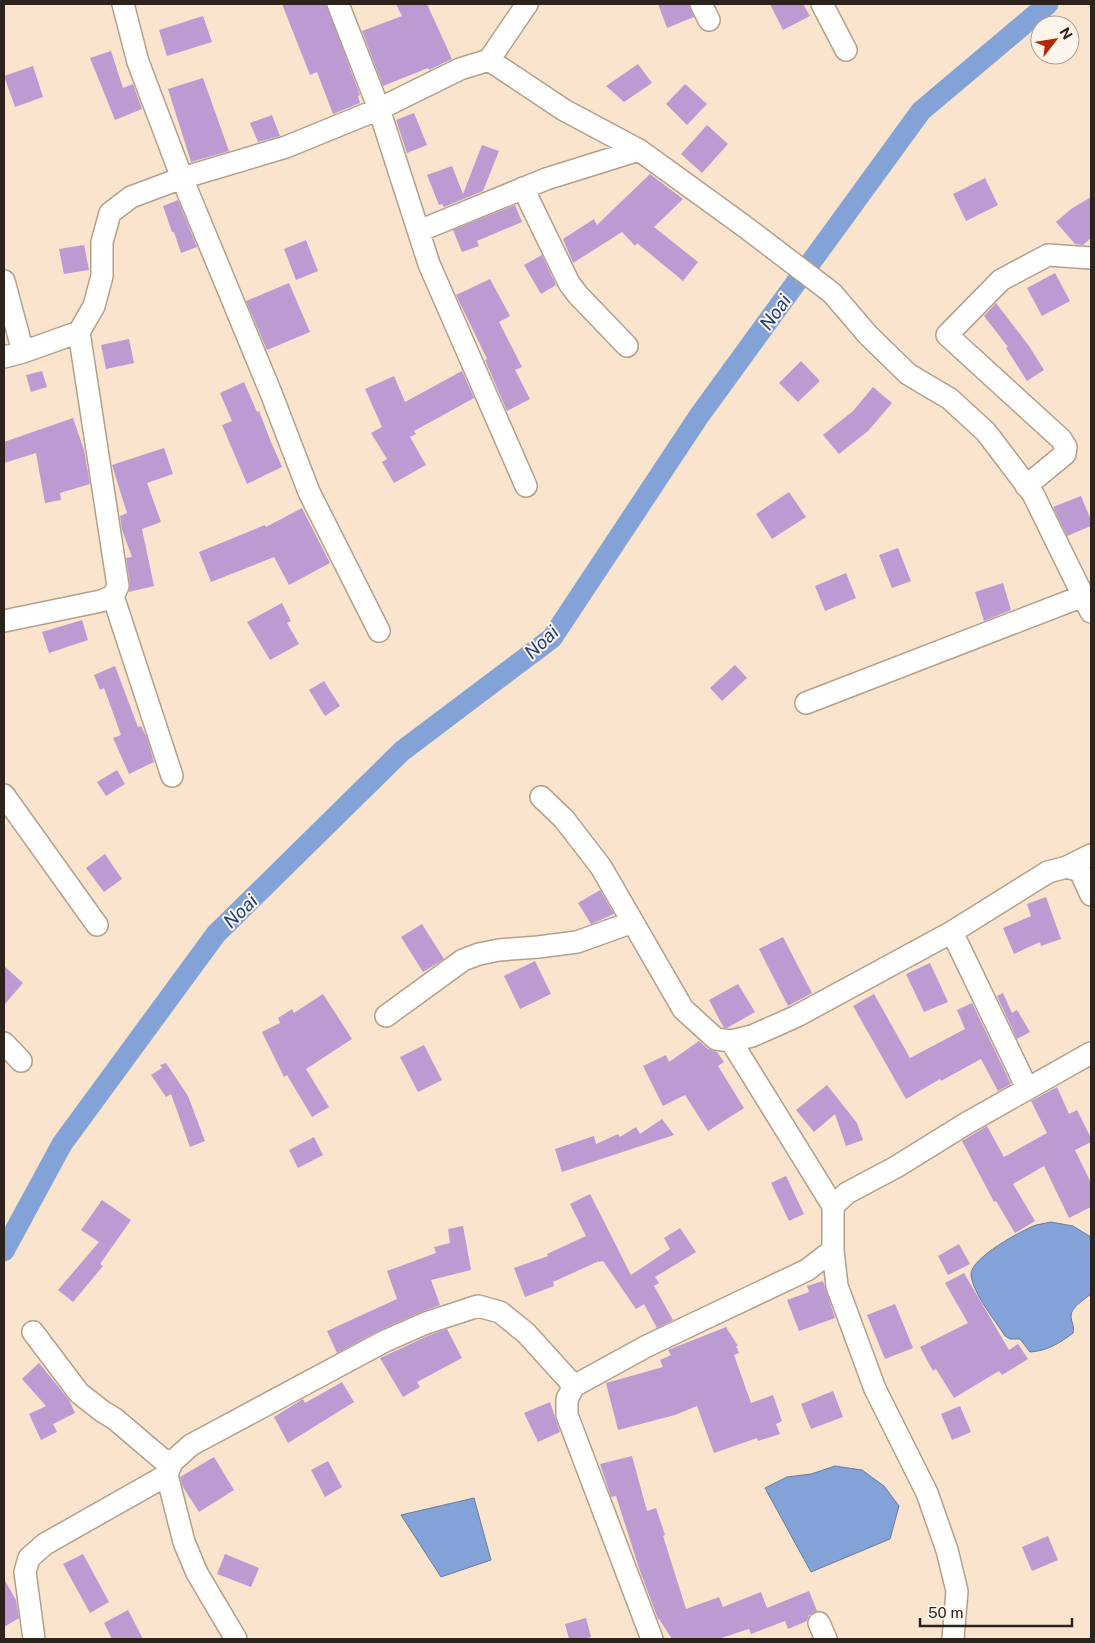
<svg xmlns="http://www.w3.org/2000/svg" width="1095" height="1643" font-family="'Public Sans',sans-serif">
	<rect width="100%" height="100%" fill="#fae4cd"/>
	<!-- water -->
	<path fill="#83a2d7" stroke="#697c9f" d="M1051,1222l22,4 18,11v57c-6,5 -20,13 -20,22 0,6 4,10 2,17 -13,10 -26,18 -43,19l-10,-13h-10l-5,-3c-10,-16 -32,-42 -34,-61 -2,-16 51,-45 65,-50 5,-1 10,-2 15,-3z
		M835,1466l27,4 22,16 15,20 -9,33 -79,33 -46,-84 22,-11 24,-3z
		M474,1498l17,62 -50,17 -40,-62z"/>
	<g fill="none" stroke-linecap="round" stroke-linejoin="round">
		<!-- canal -->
		<path stroke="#83a2d7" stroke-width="21" d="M4,1251l58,-107 154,-210 186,-183 150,-113 147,-222 222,-305 127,-107"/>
	</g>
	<!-- building -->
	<path fill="#bc9bd3" d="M282,4h44l34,91 -2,1 2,7 -27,11 -16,-42 -7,3z
		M396,4h31l25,55 -23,11 -1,-2 -45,18 -21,-55 40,-15z
		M658,4h31l5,13 -27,11z
		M770,4h33l7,12 -27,14z
		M203,16l9,26 -45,14 -8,-26z
		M111,51l12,37 10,-4 9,25 -27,11 -25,-62z
		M638,64l14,19 -28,19 -18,-16z
		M33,66l10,31 -28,10 -11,-31z
		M203,78l26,73 -38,11 -23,-73z
		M685,84l22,20 -20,21 -21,-21z
		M414,113l13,32 -20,8 -11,-33z
		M272,115l8,21 -22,6 -8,-19z
		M707,125l21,19 -26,29 -21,-19z
		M482,145l17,6 -16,40 -39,16 -2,-3 -3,1 -12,-30 25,-9 11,28z
		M650,174l33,25 -29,28 44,35 -15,19 -46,-38 -2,3 -13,-14 -49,31 -10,-24 31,-20 3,6z
		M985,178l13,27 -32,16 -13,-27z
		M1091,197v41l-8,7 -8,-1 -19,-22 15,-13z
		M178,200l19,47 -16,6 -7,-21h-2l-9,-26z
		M515,205l7,17 -45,19 2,5 -17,6 -9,-22z
		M306,240l12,31 -22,9 -12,-31z
		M84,245l5,25 -25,4 -5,-25z
		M542,255l14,30 -15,9 -17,-29z
		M1055,273l15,28 -28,15 -15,-28z
		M490,279l20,37 -11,6 23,45 -7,3 15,29 -23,12 -22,-51 2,-1 -31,-64z
		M289,283l21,49 -43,18 -21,-49z
		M996,303l33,43 15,24 -17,11 -21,-33 2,-1 -24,-31z
		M129,339l5,24 -28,6 -5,-24z
		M801,361l19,20 -22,21 -19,-19z
		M42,371l5,16 -16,5 -5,-17z
		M462,371l12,27 -60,33 2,3 -6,3 16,28 -32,18 -12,-21 5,-3 -16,-26 11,-6 -17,-38 29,-13 11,26z
		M244,382l13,30 2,-1 12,31 11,25 -35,17 -25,-59 10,-4 -12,-28z
		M873,387l19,16 -24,28 -29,23 -16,-19 30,-24z
		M73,418l11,32 6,34 -30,9 1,7 -16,3 -9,-50 -32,10v-21z
		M164,448l9,26 -26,9 14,39 -19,7 12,57 -25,6 1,-8 -4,-26 6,-1 -10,-27 -2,-14 7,-3 -15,-48z
		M789,492l17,25 -34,22 -16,-25z
		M1081,496l10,24v6l-24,10 -14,-29z
		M302,508l28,55 -41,22 -15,-28 -63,25 -12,-30 66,-27 1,2z
		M898,548l13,33 -19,7 -13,-33z
		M846,573l10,25 -31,13 -10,-25z
		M1003,583l8,27 -27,11 -9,-29z
		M282,603l9,18 -4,2 12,21 -29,16 -23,-38z
		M82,620l6,20 -39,13 -7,-21z
		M735,665l12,13 -25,23 -12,-13z
		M115,666l23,61 3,-1 6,12 7,24 -25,12 -16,-36 8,-3 -17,-47 -4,2 -6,-15z
		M324,681l16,25 -15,10 -16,-26z
		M117,770l8,14 -19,12 -9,-14z
		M105,854l17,25 -18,13 -18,-24z
		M600,890l14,24 -23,10 -13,-21z
		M1046,897l15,42 -20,7 -1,-4 -26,12 -11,-26 28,-12 -4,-12z
		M422,924l22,35 -21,13 -22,-35z
		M783,937l29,56 -24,13 -29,-57z
		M535,961l16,33 -31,15 -16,-33z
		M930,963l18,39 -24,10 -18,-38z
		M4,966l19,17 -19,22z
		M738,984l17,28 -28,16h-3l-15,-28z
		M1003,993l9,20 5,-3 13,22 -13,7 -20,-43z
		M323,994l29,45 -46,30 23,38 -17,10 -25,-42 -3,2 -22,-45 18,-9 -2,-5 14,-9 2,4z
		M874,994l36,64 55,-29 -8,-19 15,-7 39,81 -13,7 -17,-32 -40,22 -1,-2 -34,20 -53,-93z
		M699,1041l9,8 9,3 7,10 -6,4 26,42 -36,23 -23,-36 -22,11 -20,-40 23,-11 3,7z
		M424,1045l18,35 -24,12 -18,-35z
		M166,1063l22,33 17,45 -15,6 -19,-53 -5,3 -15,-22 11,-7 -2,-3z
		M827,1085l30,38 6,17 -17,6 -11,-32 -21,18 -18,-22z
		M1057,1087l12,27 8,-4 14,28v4l-16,8 16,33v24l-22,11 -25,-52 -31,18 22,37 -20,12 -19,-32 -2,1 -32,-61 25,-15 17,31 43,-24 -16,-32z
		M662,1119l12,16 -112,37 -7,-23 39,-13 2,8 22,-10 2,3 16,-10 4,7z
		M314,1137l9,18 -25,13 -9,-18z
		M786,1176l18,38 -15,7 -18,-38z
		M590,1194l41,81 39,-26 -6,-11 16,-10 16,24 -41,25 4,6 -5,3 19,34 -16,8 -13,-24 -8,5 -33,-48 -4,1v-1l-46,21 1,4 -29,11 -11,-29 34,-12 -1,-2 39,-18 -16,-32z
		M102,1200l29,20 -31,44 3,2 -30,36 -15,-12 41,-48 -18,-12z
		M463,1226l8,44 -40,10 9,25 -19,7 -41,18 -43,23 -10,-22 70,-32 -10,-28 49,-18 -2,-6 16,-4 -2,-14z
		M959,1244l11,20 -22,11 -10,-19z
		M964,1273l45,77 9,-6 10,15 -26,16 -3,-4 -45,27 -18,-29 -3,2 -13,-24 48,-24 -23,-40z
		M823,1281l12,37 -36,13 -12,-31 22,-8 -2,-6z
		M895,1304l18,44 -28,11 -18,-44z
		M726,1327l12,19h-2l3,7 -5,2 17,48 22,-8 9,26 -6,3 4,10 -22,7 -1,-3 -43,15 -17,-47 -22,9 -57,15 -12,-47 57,-16 -3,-7 11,-5 -3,-5z
		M447,1329l15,29 -45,24 3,5 -17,10 -23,-39 50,-23z
		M39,1363l30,37 6,13 -22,11 4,8 -16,8 -12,-26 17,-8 -24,-27z
		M342,1382l12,20 -66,41 -14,-26 29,-18 2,4z
		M833,1391l10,26 -32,12 -10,-25z
		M550,1402l10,30 -22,10 -14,-29z
		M960,1406l11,26 -19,8 -11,-26z
		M632,1456l15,55 9,-3 9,27 -2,1 23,73 33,-12 4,10 38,-15 6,16 42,-17 8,20 -8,4 -2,6 -19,8 -3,-8 -34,13 -2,-5 -31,10h-46l-13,-20h-1l-18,-48 -24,-75 -5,1 -11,-33z
		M214,1457l20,33 -35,22 -16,-25 -3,-10z
		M328,1461l14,26 -17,10 -14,-27z
		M1048,1536l10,24 -26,11 -10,-24z
		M83,1554l26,48 -19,11 -27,-49z
		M225,1554l34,14 -8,19 -34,-13z
		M4,1579l12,21 3,18 -15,9z
		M128,1610l15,29h-31l-8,-16z
		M586,1618l5,19 -8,2h-14l-4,-15z"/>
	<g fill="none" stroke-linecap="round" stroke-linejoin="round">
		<!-- minor casing -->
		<g stroke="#b49f8a" stroke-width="24">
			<path id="minor" d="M123,4l15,58 44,116 89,215 38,99 70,139
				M338,4l41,105 50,155 97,222
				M701,4l8,16
				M822,4l24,46
				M489,60l75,50 75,40 105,76 88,67 36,42 40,39 42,25 36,33 47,62 58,118
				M523,188l46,95 9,12 49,51
				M419,231l127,-52 93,-29
				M4,281l19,71
				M4,357l19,-5 56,-20
				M1026,486l39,-32 1,-7 -5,-8 -114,-104 54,-55 47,-25 43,3
				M113,596l59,180
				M4,621l97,-20 12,-5 5,-10 -39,-254 15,-26 8,-30v-34l8,-29 21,-16 51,-19 104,-31 93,-38 81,-40 29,-9 38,-56
				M806,703l277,-107
				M4,795l93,130
				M541,797l23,22 37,48 82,142 33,30 15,2 21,-5 43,-19 157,-85 96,-60 19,-5 13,4 11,24
				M1067,867l24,-12
				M952,932l75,156
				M386,1016l77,-56 16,-6 20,-4 39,-3 39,-5 56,-20
				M731,1041l102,165
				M4,1043l17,18
				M833,1250l4,36 38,103 52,104 20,57 10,41 -4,48
				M33,1332l46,61 23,18 13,8 47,40 10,3
				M819,1623l7,16
				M34,1639l-9,-67 4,-14 16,-14 122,-69
				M236,1639l-39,-66 -13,-31 -17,-67 5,-13 19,-17 194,-104 41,-18 52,-17 22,6 26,21 48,53
				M652,1639l-85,-224v-16l7,-13 73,-40 160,-76 26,-20v-44l14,-13 49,-26 71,-44 124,-70"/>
		</g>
		<!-- minor -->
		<use href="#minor" stroke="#fff" stroke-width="21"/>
	</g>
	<g text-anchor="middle" stroke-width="4" stroke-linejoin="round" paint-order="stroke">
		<!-- water labels -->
		<g font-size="19" font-style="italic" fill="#1a3e7e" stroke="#fdf4eb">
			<text transform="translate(775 312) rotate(-54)" y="7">Noai</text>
			<text transform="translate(541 642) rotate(-43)" y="7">Noai</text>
			<text transform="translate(240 911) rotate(-44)" y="7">Noai</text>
		</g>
	</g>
	<!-- border -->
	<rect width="1095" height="1643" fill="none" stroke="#2c241c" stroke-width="10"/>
	<!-- north arrow -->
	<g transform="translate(1055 40) rotate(59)"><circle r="24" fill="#fdf4eb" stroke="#a9a198"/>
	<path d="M0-4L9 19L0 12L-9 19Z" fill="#b42905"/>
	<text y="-8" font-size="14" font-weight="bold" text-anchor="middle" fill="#2c241c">N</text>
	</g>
	<!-- scale -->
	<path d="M920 1618v8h152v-8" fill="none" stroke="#2c241c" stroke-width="2.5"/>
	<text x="928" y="1618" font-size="15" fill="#2c241c" stroke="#fdf4eb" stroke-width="4" paint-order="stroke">50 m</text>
</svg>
